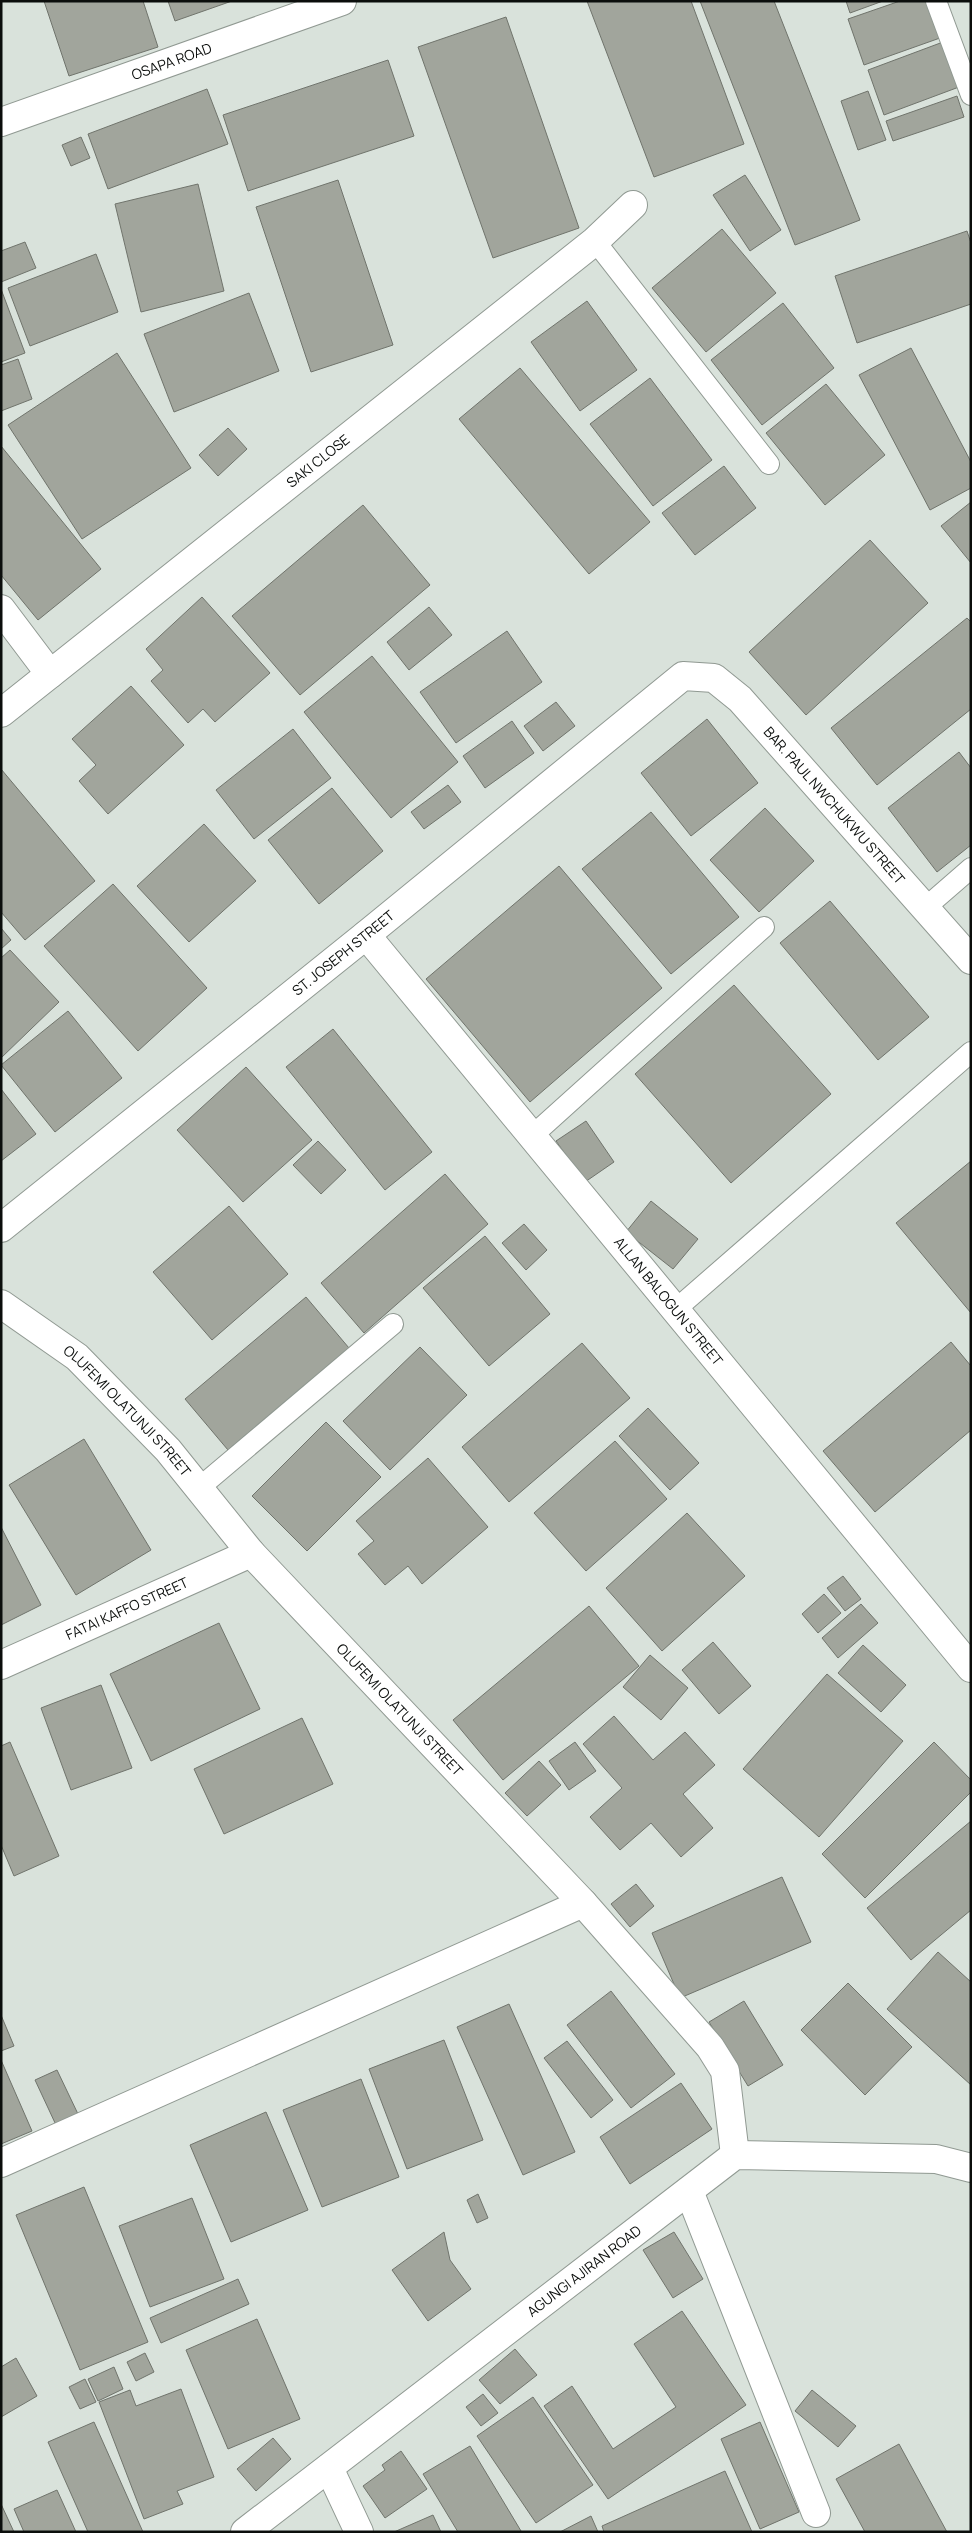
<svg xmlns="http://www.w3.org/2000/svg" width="972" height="2533" font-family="Manrope,sans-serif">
	<rect width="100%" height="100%" fill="#d9e2db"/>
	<!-- building -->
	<path fill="#a1a59c" stroke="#70746c" d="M44,1h99l15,46 -89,29z
		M168,1h64l-57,20z
		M587,1h104l53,143 -90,33z
		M700,1h74l86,219 -65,25z
		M846,1h37l-33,12z
		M900,1h27l13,37 -76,27 -16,-46z
		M506,17l73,211 -86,30 -75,-211z
		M943,42l16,45 -75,28 -16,-45z
		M388,60l26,76 -166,55 -25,-76z
		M207,89l21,55 -120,45 -20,-55z
		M868,91l18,49 -28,10 -17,-49z
		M957,96l7,21 -71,24 -7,-20z
		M81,137l9,21 -19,8 -9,-21z
		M745,175l36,55 -31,21 -37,-56z
		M338,180l55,165 -82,27 -55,-165z
		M198,184l26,107 -83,21 -26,-108z
		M722,229l54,64 -70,59 -54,-64z
		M967,231l4,12v61l-114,39 -22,-67z
		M25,242l11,26 -35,14v-31z
		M96,254l22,58 -88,34 -22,-58z
		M1,289l24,64 -24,9z
		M249,293l30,78 -105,41 -30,-78z
		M587,301l50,69 -57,41 -49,-69z
		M783,303l51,65 -72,57 -51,-65z
		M911,348l60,114v26l-41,22 -71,-135z
		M117,353l74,115 -109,71 -74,-114z
		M18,359l14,40 -31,12v-46z
		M520,368l130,154 -61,52 -130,-155z
		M650,378l62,82 -59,46 -63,-82z
		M826,384l59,71 -60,50 -59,-72z
		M228,428l19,21 -29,27 -19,-21z
		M1,446l100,123 -63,51 -37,-45z
		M724,466l32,42 -61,47 -33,-42z
		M971,502v61l-30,-37z
		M363,505l67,80 -130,110 -68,-79z
		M870,540l58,63 -122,112 -57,-63z
		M202,597l68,76 -55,49 -12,-13 -15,14 -37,-42 12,-11 -17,-21z
		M429,607l23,28 -43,35 -22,-28z
		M967,618l4,4v87l-94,76 -46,-57z
		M507,631l35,51 -86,61 -36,-51z
		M372,656l86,106 -67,56 -87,-106z
		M131,686l53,59 -76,69 -29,-33 17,-16 -24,-26z
		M556,702l19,24 -32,25 -19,-25z
		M707,719l51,64 -67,53 -50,-63z
		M512,721l22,32 -49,35 -22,-32z
		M293,729l38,49 -77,61 -38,-49z
		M959,752l12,16v77l-34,27 -49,-64z
		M1,769l94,112 -70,59 -24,-28z
		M448,785l13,17 -37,27 -13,-17z
		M332,788l51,63 -64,53 -51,-64z
		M765,808l49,53 -55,51 -49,-52z
		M651,812l88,105 -68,57 -89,-105z
		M204,824l52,57 -67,61 -52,-56z
		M559,866l103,122 -132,114 -104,-123z
		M113,884l94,104 -69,63 -94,-105z
		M830,901l99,116 -51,43 -98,-117z
		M1,928l10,12 -10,9z
		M10,950l49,52 -58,56v-100z
		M734,985l97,109 -100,89 -96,-109z
		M68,1011l54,67 -67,54 -54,-67z
		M333,1029l99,123 -47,38 -99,-123z
		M246,1067l66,73 -69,62 -66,-72z
		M1,1089l35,45 -35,27z
		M586,1121l28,41 -29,20 -29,-41z
		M318,1141l28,29 -25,24 -28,-29z
		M971,1161v152l-75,-90z
		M445,1174l43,50 -124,109 -43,-50z
		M651,1201l47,38 -25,30 -47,-37z
		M229,1206l59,68 -76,66 -59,-68z
		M524,1224l23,26 -21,20 -24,-27z
		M485,1236l65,78 -61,52 -66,-78z
		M306,1297l43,51 -121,102 -43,-51z
		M951,1342l20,24v64l-96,82 -52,-61z
		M582,1343l48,55 -121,104 -47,-55z
		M420,1347l47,48 -77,75 -47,-49z
		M648,1408l51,55 -29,27 -51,-54z
		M326,1422l55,55 -74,74 -55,-55z
		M84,1439l67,111 -75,45 -67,-110z
		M615,1441l52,58 -81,72 -52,-58z
		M428,1458l60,69 -66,57 -14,-18 -23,19 -27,-31 16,-13 -18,-20z
		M687,1513l58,63 -83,75 -56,-63z
		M1,1527l40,78 -40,20z
		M843,1576l18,23 -16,12 -18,-23z
		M824,1594l17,19 -23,20 -16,-19z
		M861,1604l17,19 -40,35 -16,-20z
		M589,1606l50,60 -136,114 -50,-60z
		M219,1623l41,86 -109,52 -41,-87z
		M713,1642l38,44 -32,28 -37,-44z
		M863,1645l43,40 -25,27 -43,-39z
		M650,1655l38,33 -27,32 -38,-33z
		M827,1674l76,67 -84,96 -76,-68z
		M101,1685l31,83 -61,22 -30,-82z
		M614,1716l39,44 32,-28 30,33 -32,29 30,34 -32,29 -30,-34 -31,27 -30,-33 32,-29 -39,-44z
		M302,1718l31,66 -109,50 -30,-65z
		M10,1742l49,114 -45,20 -13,-31v-99z
		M575,1742l21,29 -27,19 -20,-29z
		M934,1742l37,38v12l-106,106 -43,-44z
		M539,1761l22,24 -34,31 -22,-23z
		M971,1821v89l-60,50 -44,-52z
		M782,1877l29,65 -131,56 -28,-65z
		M636,1884l18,22 -24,21 -19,-23z
		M938,1952l33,30v103l-84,-76z
		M848,1983l64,64 -47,48 -64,-65z
		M611,1991l64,83 -44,34 -64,-83z
		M744,2001l39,64 -35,21 -39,-64z
		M509,2004l66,148 -52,23 -66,-148z
		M1,2015l13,31 -13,5z
		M444,2040l39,100 -76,29 -38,-100z
		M567,2041l46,59 -22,18 -47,-60z
		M1,2060l31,71 -31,13z
		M57,2070l21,44 -22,11 -21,-45z
		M361,2079l38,98 -77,30 -39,-97z
		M681,2083l31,46 -82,55 -30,-47z
		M266,2112l42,98 -77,32 -41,-97z
		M84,2187l64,155 -68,28 -64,-155z
		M478,2194l10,24 -11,5 -10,-23z
		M192,2198l32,81 -74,28 -31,-81z
		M444,2232l6,28 21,29 -43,32 -36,-51z
		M674,2232l29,47 -30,19 -30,-48z
		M238,2279l11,25 -88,39 -11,-25z
		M682,2311l64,94 -138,94 -64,-93 28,-20 41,63 63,-42 -42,-63z
		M257,2319l43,100 -72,30 -42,-99z
		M515,2349l22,26 -37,29 -21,-24z
		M145,2353l9,19 -18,9 -9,-19z
		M16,2358l21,38 -36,21v-50z
		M114,2367l9,22 -25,12 -10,-22z
		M85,2379l11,23 -16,7 -11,-22z
		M181,2389l33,88 -37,14 6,13 -39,15 -45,-117 31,-12 6,16z
		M812,2390l44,36 -18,21 -43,-36z
		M483,2394l15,19 -17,13 -15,-19z
		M533,2397l60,88 -57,38 -59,-87z
		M94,2422l49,110h-55l-40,-90z
		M760,2422l39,90 -39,17 -39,-90z
		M273,2438l18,21 -35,32 -19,-22z
		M899,2444l48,88h-82l-29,-53z
		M470,2446l51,85 -2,1h-61l-35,-58z
		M401,2451l26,38 -42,29 -22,-32 22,-16 -3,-5z
		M725,2471l27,61h-148l-2,-6z
		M57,2490l19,42h-52l-10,-23z
		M1,2504l13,28h-13z
		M433,2515l8,17h-47z
		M591,2516l7,16h-38z"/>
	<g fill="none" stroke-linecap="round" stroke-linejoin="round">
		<!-- service casing -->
		<g stroke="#909992" stroke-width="22">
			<path id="service" d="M936,1l35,94
				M595,241l174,223
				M925,908l46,-40
				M532,1136l232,-209
				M675,1310l296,-258
				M199,1488l194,-164"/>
		</g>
		<!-- minor casing -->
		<g stroke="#909992" stroke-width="30">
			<g id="minor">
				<path id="s1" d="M1,122l341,-121"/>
				<path d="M1,609l49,65"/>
				<path id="s2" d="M1,713l594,-472 38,-36"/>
				<path id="s3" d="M366,935l605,733"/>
				<path id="s4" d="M1,1228l365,-293 317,-259 31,2 26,21 231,261"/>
				<path id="s5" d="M1,1304l76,53 91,93 83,103 332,350 127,144 15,24 10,84"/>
				<path id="s6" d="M1,1665l250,-112"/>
				<path d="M1,2163l582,-260"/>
				<path d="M689,2191l127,322"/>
				<path d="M329,2468l30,64"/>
			</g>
		</g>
		<!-- tertiary casing -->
		<g stroke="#909992" stroke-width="30">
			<g id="tertiary">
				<path id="s7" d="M245,2532l490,-377 201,4 35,9"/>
			</g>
		</g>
		<!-- service -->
		<use href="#service" stroke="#fff" stroke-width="20"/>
		<!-- minor -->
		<use href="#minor" stroke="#fff" stroke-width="28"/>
		<!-- tertiary -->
		<use href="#tertiary" stroke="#fff" stroke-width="28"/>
	</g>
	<g text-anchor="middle" stroke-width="4.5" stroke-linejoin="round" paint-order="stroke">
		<!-- street labels -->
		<g font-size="14" fill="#0b0e0c" stroke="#fff">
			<text dy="5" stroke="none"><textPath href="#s1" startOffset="181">OSAPA ROAD</textPath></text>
			<text dy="5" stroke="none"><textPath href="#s2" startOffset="405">SAKI CLOSE</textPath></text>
			<text dy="5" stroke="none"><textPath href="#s4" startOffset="1084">BAR. PAUL NWCHUKWU STREET</textPath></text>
			<text dy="5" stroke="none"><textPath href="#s4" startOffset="439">ST. JOSEPH STREET</textPath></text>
			<text dy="5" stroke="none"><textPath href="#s3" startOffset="475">ALLAN BALOGUN STREET</textPath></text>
			<text dy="5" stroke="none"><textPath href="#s5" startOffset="166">OLUFEMI OLATUNJI STREET</textPath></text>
			<text dy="5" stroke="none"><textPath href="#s6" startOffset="138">FATAI KAFFO STREET</textPath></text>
			<text dy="5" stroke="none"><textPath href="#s5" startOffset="571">OLUFEMI OLATUNJI STREET</textPath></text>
			<text dy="5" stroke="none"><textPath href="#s7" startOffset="428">AGUNGI AJIRAN ROAD</textPath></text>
		</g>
	</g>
	<!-- border -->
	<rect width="972" height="2533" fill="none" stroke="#0b0e0c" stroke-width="5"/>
</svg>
